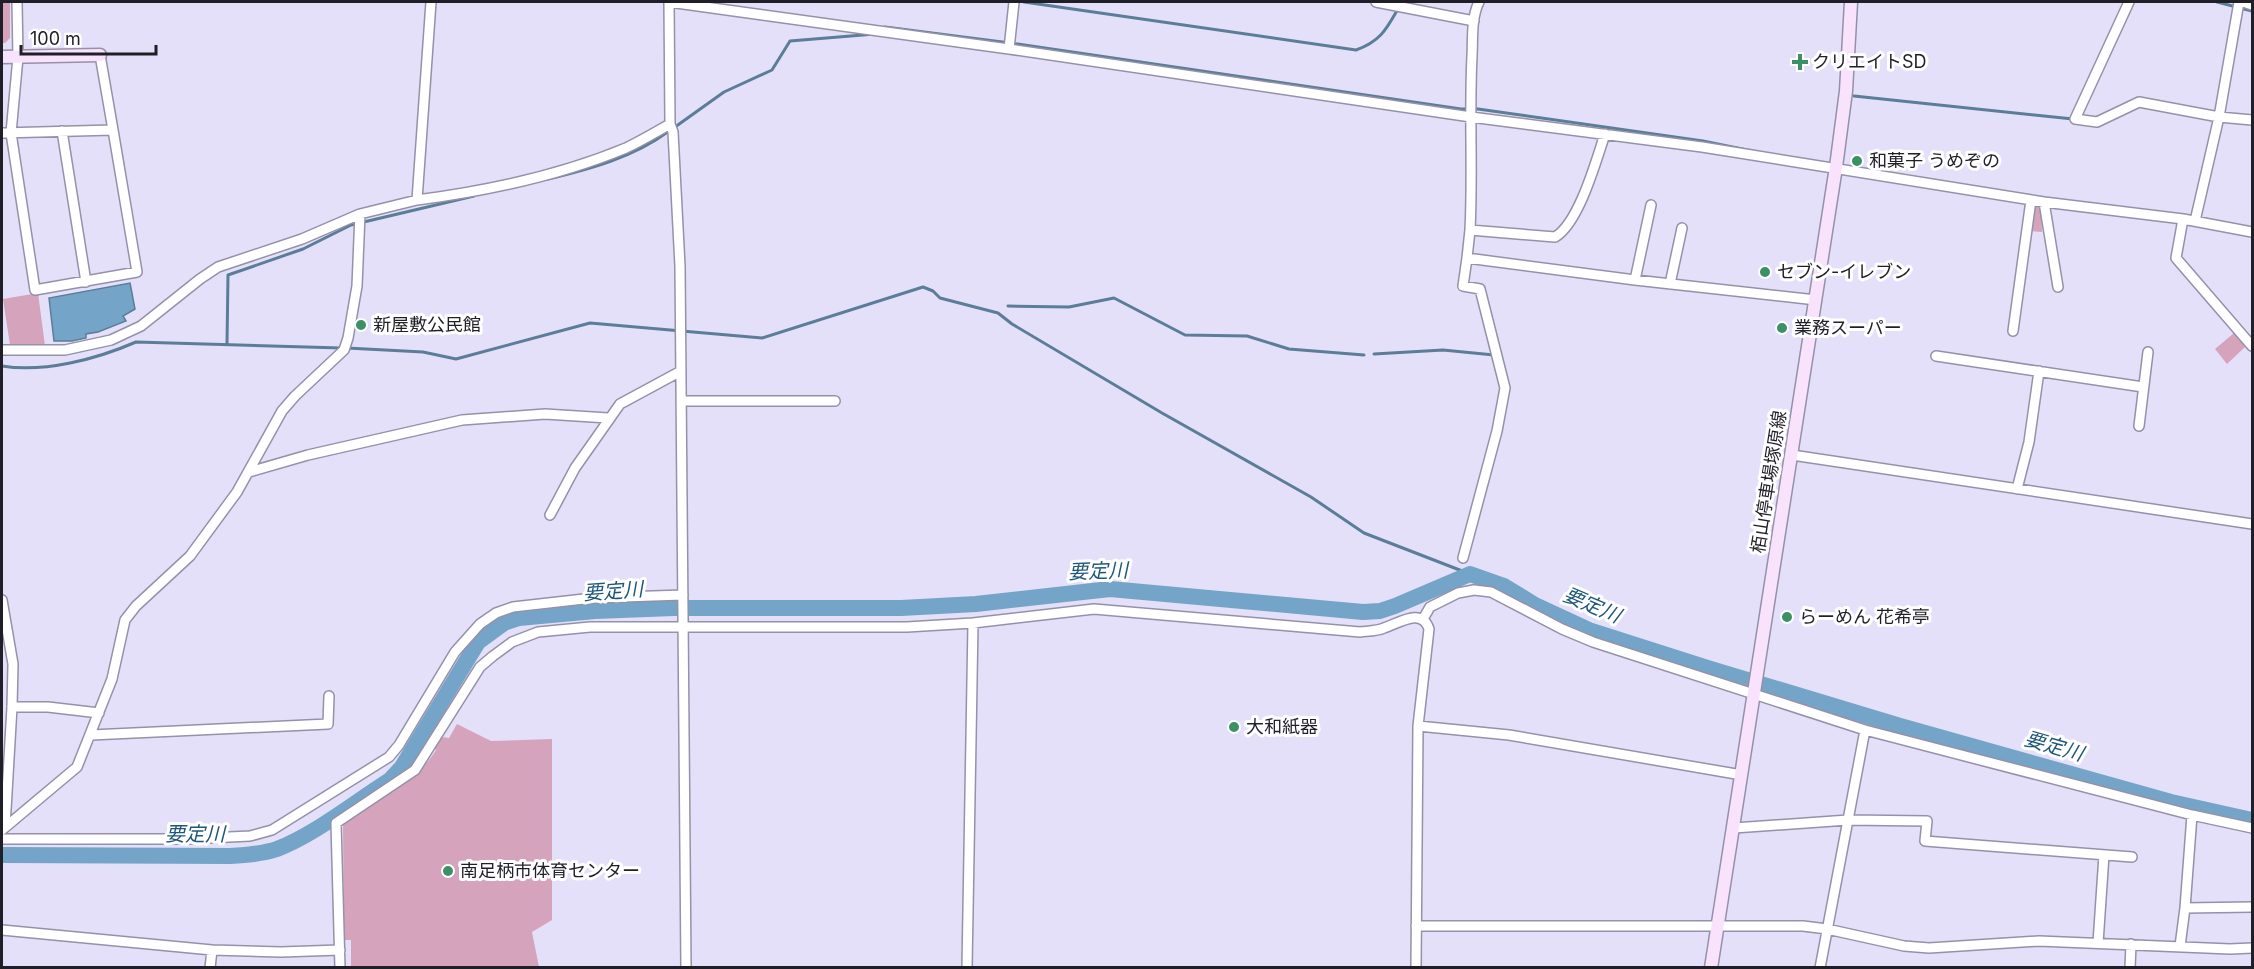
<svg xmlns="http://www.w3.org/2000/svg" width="2254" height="969" font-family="Inter,'Noto Sans JP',sans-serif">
	<rect width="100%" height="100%" fill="#e4e0f9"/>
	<!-- green -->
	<path fill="#d5a3bb" d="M2,2h8v36l-5,5h-3z
		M2033,204l8,1 1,27 -13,-1z
		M38,293l7,53 -35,-1 -7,-46z
		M2234,333l11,14 -18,17 -12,-15z
		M457,724l34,17 61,-2v181l-20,12 7,35h-188v-27h-7l-1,-118c32,-20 72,-38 93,-72l-2,-2 8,-11 7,1z"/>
	<!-- water -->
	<path fill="#74a5c8" stroke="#5b7d98" stroke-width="1.5" d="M130,283l5,26 -12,7 3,5 -28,11 -12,2v4l-14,3h-18l-5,-43z"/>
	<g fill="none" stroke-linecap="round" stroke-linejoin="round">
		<!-- stream -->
		<path stroke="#5b7d98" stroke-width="3" d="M1024,2l332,48c28,-10 32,-25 46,-48
			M2217,2l35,9
			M883,28l2,-1 125,16 451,66h17l225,32 49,10
			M1854,96l219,23
			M675,127l49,-35 48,-22 18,-29 85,-7
			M548,179c42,-10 86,-22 121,-48
			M1008,306l61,1 45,-9 71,37 62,1 42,13 75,6
			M227,344l1,-69 75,-26 48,-24 123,-29
			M347,348l76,4 33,7 134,-36 172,15 161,-51 10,4 7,7 58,15 14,11 150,89 149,84 53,36 106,41
			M1374,354l69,-4 51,5
			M2,366c42,7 95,-7 134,-24l205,6"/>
		<!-- river -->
		<path stroke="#74a5c8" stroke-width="16" d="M2,855l228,1c16,-1 32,-2 47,-7 37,-14 78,-47 113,-69l12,-13 76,-125 26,-19 15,-5 76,-7 79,-3h227l75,-4 134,-15 253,23 17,-1 15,-5 75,-32 34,12 31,19 54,25 119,38 192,58 271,76 81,18"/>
		<!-- street casing -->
		<g stroke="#9591a8" stroke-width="12">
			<path id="street" d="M431,2l-14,198c70,-9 144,-25 209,-52 15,-7 30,-16 44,-24l-1,-122
				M669,2l340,47 462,68 231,30 342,55 139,17 69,13
				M1376,2l98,19
				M1479,2c-8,16 -6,36 -7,54 -3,58 1,115 -2,174l85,7c24,-14 41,-76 50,-103
				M2129,2l-54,117 22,3 42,-20 80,15 33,3
				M2243,2l9,3
				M1009,49l5,-47
				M100,55l13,75
				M670,124l3,8 7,134 6,702
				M62,131l24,151
				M2,133c37,-1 74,-2 111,-3l24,142 -102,18 -24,-157 7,-76 -1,-55
				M2044,202l14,85
				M2183,219l-7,39 76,88
				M2195,221l24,-104 20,-115
				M1470,230l-3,28 168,22 181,20
				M1635,280l16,-75
				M1670,284l12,-56
				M2013,331l18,-131
				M2,350h63l46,-10 30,-14 59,-47 18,-12 84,-28 58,-25 57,-14
				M1936,356l207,31
				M681,401h154
				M2139,426l9,-74
				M1792,455l460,69
				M249,472l59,-17 154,-35 83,-6 63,4
				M2017,489l12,-47 10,-71
				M550,515l25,-47 45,-64 61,-33
				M1463,558l34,-127 8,-43 -25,-99 -17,-3 4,-28
				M2,600l11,64 -1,43 -7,120
				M1423,619l7,-12 28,-14 16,-3 17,2 71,37 31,13 272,88 -45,238
				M12,707h36l51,6
				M1418,726l91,9 233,40
				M1865,730l327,85 60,13
				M91,735l237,-11 1,-28
				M1734,828l114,-8 79,1 -2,20 207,16
				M2,830l75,-63 35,-88 13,-59 11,-14 54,-50 47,-64 45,-81 13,-15 49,-46 4,-12 9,-52 3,-72
				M2,839h186l62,-3 22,-6 117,-73 10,-12 56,-93 25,-28 16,-11 17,-6 80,-9 90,-3
				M2185,908l7,-93
				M1416,926h387l24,3 77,17 25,2 110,-7 191,8 22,-1
				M2,930l210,20 69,2 59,-2
				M2098,943l6,-88
				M2180,946l5,-38 67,-1
				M210,968l2,-18
				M340,968l-4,-145 79,-53 65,-103 13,-11 19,-14 26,-10 52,-5h317l66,-4 121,-14 266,23c8,-1 17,-1 24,-4 15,-5 38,-21 45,1l-11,97 -2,242
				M967,968l6,-345
				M2130,968l1,-24"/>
		</g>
		<!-- secondary casing -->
		<g stroke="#9591a8" stroke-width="15">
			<path id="secondary" d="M2,57l98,-2
				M1711,968l125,-801 10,-76 5,-89"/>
		</g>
		<!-- street -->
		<use href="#street" stroke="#fff" stroke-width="9"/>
		<!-- secondary -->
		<use href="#secondary" stroke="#f8e2fc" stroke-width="12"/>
	</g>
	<!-- markers -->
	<g fill="#3b9165" stroke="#fff" stroke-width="2">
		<path d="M1797 53h6v6h6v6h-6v6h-6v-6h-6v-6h6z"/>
		<circle cx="1857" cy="161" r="6"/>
		<circle cx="1765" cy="272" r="6"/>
		<circle cx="361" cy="325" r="6"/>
		<circle cx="1782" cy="328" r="6"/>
		<circle cx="1787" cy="617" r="6"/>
		<circle cx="1234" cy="727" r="6"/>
		<circle cx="448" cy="871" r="6"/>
	</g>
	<g text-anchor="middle" stroke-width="6" stroke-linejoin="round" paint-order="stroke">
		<!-- poi labels -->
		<g font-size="18" fill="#201f28" stroke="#fff" text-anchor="start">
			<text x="1812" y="68">クリエイトSD</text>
			<text x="1869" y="167">和菓子 うめぞの</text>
			<text x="1777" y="278">セブン-イレブン</text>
			<text x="373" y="331">新屋敷公民館</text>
			<text x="1794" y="334">業務スーパー</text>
			<text x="1799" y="623">らーめん 花希亭</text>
			<text x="1246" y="733">大和紙器</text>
			<text x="460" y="877">南足柄市体育センター</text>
		</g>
		<!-- street labels -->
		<g font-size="18" fill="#201f28" stroke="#fff">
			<text transform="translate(1769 482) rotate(-81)" y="6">栢山停車場塚原線</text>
		</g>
		<!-- water labels -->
		<g font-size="20" font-style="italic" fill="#1e577a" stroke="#fff">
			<text transform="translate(1098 571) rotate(-2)" y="7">要定川</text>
			<text transform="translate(613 591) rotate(-4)" y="7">要定川</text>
			<text transform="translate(1592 605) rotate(23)" y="7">要定川</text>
			<text transform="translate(2054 746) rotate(16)" y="7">要定川</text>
			<text x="195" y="841">要定川</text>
		</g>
	</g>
	<!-- border -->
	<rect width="2254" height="969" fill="none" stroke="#201f28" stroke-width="6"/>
	<!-- scale -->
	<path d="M21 45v9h135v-9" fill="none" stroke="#201f28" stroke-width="3"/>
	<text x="30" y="45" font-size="18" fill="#201f28" stroke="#ffffff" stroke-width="4.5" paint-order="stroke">100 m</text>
</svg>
